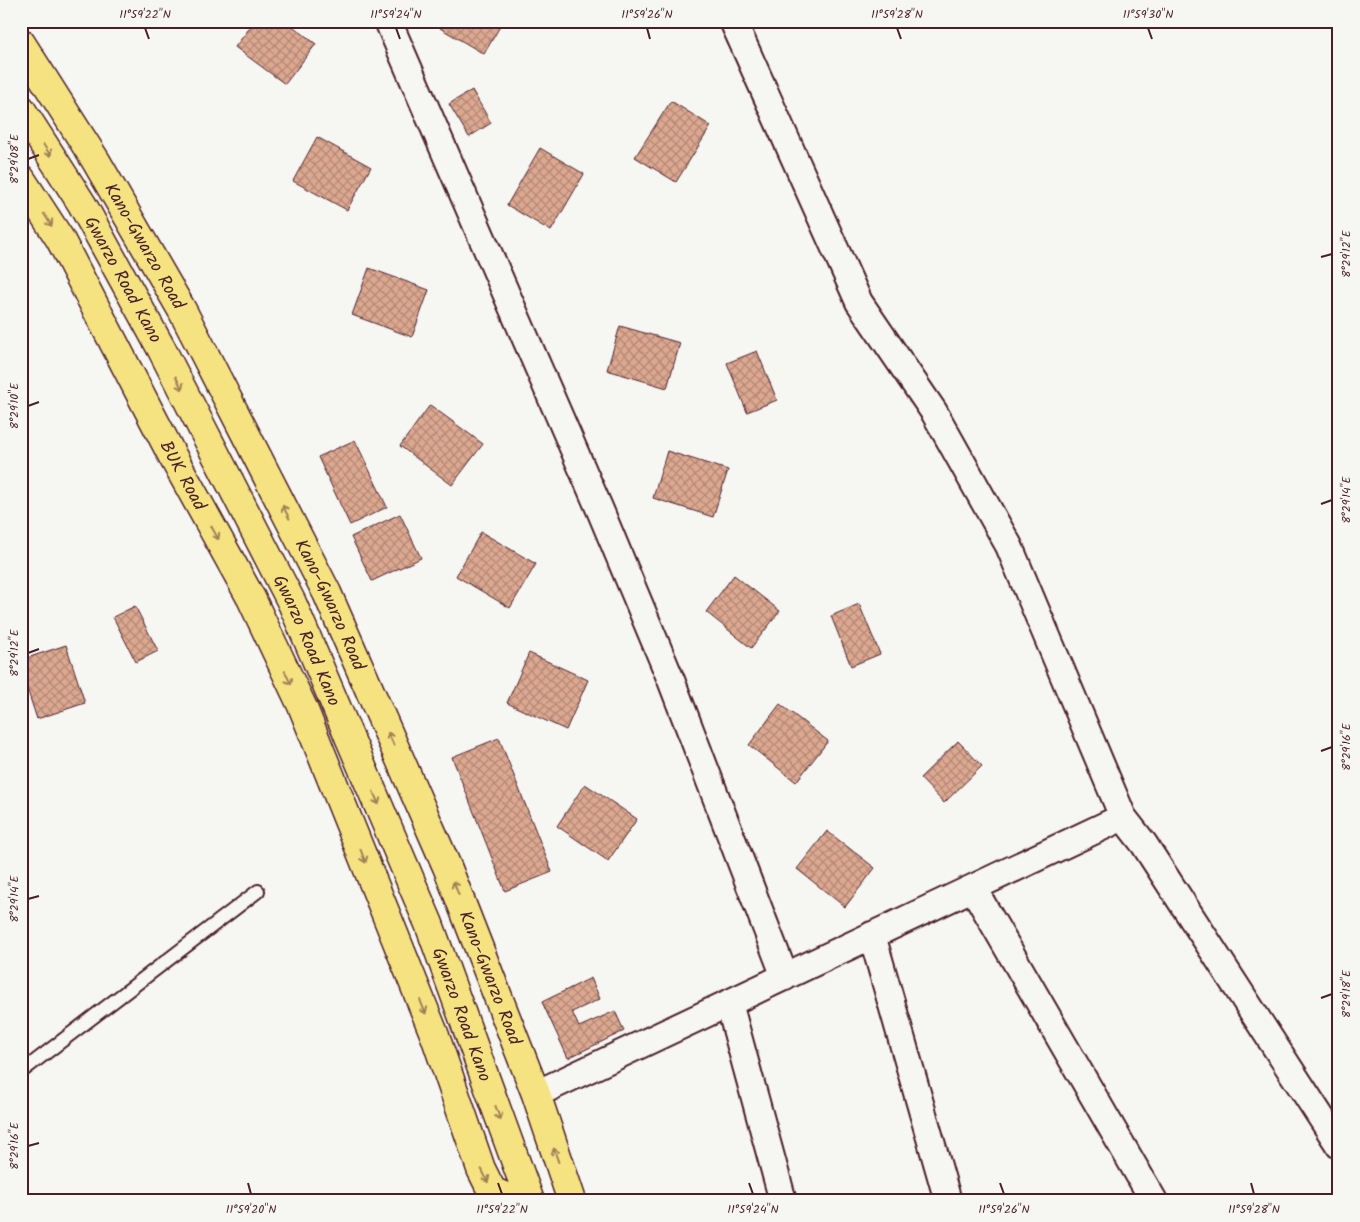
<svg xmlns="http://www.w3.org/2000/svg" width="1360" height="1222" font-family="Kalam,sans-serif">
	<defs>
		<pattern id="building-cross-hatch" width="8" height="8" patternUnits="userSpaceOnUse" patternTransform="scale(1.25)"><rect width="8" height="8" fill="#dca890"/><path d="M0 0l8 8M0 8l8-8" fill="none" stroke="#b48876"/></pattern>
	</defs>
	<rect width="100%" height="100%" fill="#f6f6f2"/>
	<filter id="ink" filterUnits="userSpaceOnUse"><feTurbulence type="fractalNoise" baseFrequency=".02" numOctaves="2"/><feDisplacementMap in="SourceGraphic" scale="10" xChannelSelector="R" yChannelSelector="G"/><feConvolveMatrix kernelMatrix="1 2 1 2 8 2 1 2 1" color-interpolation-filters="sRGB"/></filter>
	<g filter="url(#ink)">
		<!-- building -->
		<path fill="url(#building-cross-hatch)" stroke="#4a1f2b" d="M255,21h31l30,23 -31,40 -50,-37z
			M444,21h59l-19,33 -44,-26z
			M472,90l19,33 -22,14 -20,-33z
			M671,101l40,25 -35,56 -41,-25z
			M317,137l54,30 -24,43 -54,-29z
			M540,148l44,26 -33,57 -44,-26z
			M369,268l60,22 -17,47 -60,-22z
			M620,326l60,17 -13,45 -60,-18z
			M757,351l20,49 -30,12 -20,-49z
			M430,405l53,39 -31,41 -52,-39z
			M355,440l32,67 -37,18 -32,-68z
			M667,451l61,19 -15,47 -60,-19z
			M400,514l21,44 -49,23 -21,-44z
			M481,532l55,32 -26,44 -54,-32z
			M734,575l46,36 -29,37 -45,-36z
			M859,604l21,50 -29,12 -20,-50z
			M135,606l23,45 -22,11 -23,-45z
			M66,645l19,58 -48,16 -16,-49v-10z
			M529,653l59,27 -22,50 -59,-27z
			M780,704l48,37 -32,41 -47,-37z
			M499,738l53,134 -47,19 -53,-134z
			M958,741l24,25 -38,37 -24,-25z
			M585,784l52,35 -29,42 -51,-35z
			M827,831l48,37 -30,39 -48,-38z
			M591,978l9,21 -28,13 7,15 36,-16 9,20 -56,27 -26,-56z"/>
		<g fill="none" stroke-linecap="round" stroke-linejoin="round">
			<!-- lane casing -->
			<g stroke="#4a1f2b" stroke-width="16">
				<path id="lane" d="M21,1072l237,-181"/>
			</g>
			<!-- street casing -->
			<g stroke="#4a1f2b" stroke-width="30">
				<path id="street" d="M388,21l212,489 71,170 114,297
					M733,21l126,281 75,110 75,134 114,271 21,27 195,301
					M973,888l181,313
					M872,935l76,266
					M729,1003l54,198
					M536,1094l587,-277"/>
			</g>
			<!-- primary casing -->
			<g stroke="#4a1f2b" stroke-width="31">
				<g id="primary">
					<path id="s1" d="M21,43l75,118 86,149 145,283 121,276 88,225 36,107"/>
					<path id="s2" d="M21,109l61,95 79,144 131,255 137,321 101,277"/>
					<path id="s3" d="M21,179l39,60 113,218 78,141 52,110 132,328 46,133 11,22 23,10"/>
				</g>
			</g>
			<!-- lane -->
			<use href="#lane" stroke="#f6f6f2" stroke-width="12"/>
			<!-- street -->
			<use href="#street" stroke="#f6f6f2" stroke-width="26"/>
			<!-- primary -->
			<use href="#primary" stroke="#f5e382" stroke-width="28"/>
		</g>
		<!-- one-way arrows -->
		<defs><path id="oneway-shaft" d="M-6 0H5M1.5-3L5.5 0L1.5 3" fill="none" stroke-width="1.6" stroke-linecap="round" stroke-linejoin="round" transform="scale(1.25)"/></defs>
		<g stroke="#a08156">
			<use href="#oneway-shaft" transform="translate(47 150) rotate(57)"/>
			<use href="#oneway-shaft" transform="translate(48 220) rotate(57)"/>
			<use href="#oneway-shaft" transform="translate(179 383) rotate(63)"/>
			<use href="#oneway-shaft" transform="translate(286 512) rotate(-117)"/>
			<use href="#oneway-shaft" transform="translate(215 533) rotate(61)"/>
			<use href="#oneway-shaft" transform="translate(288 678) rotate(65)"/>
			<use href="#oneway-shaft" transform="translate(391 739) rotate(-114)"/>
			<use href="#oneway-shaft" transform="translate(376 798) rotate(67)"/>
			<use href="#oneway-shaft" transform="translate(363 856) rotate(69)"/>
			<use href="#oneway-shaft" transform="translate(456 888) rotate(-111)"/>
			<use href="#oneway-shaft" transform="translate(423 1007) rotate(68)"/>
			<use href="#oneway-shaft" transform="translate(498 1113) rotate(70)"/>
			<use href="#oneway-shaft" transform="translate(556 1155) rotate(-109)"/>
			<use href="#oneway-shaft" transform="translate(485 1176) rotate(64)"/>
		</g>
	</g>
	<!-- ticks -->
	<path fill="none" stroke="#4a1f2b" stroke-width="2" d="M145,28l4,11M396,28l4,11M647,28l3,11M897,28l4,11M1148,28l4,11M28,159l11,-4M1321,257l11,-3M28,406l11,-4M1321,504l11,-4M28,653l11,-4M1321,751l11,-4M28,899l11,-3M1321,998l11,-4M28,1146l11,-3M248,1183l3,11M498,1183l4,11M749,1183l4,11M1000,1183l4,11M1251,1183l3,11"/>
	<g text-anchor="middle" stroke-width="5" stroke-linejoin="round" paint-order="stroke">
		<!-- street labels -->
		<g font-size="18" fill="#4a1f2b" stroke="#f6f6f2">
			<text dy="6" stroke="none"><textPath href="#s1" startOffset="238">Kano-Gwarzo Road</textPath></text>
			<text dy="6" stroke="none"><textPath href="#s2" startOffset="199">Gwarzo Road Kano</textPath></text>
			<text dy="6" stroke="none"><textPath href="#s3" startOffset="338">BUK Road</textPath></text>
			<text dy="6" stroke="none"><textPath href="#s1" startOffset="642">Kano-Gwarzo Road</textPath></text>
			<text dy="6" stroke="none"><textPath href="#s2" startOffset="604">Gwarzo Road Kano</textPath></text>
			<text dy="6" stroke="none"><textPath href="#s1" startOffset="1048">Kano-Gwarzo Road</textPath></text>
			<text dy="6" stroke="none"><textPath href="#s2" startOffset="1009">Gwarzo Road Kano</textPath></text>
		</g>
	</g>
	<!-- margin -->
	<rect width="1360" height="1222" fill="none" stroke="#f6f6f2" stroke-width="55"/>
	<rect x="28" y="28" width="1304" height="1166" fill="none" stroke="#4a1f2b" stroke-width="2"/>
	<g font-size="12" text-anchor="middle" fill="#4a1f2b">
		<text x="145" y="18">11°59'22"N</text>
		<text x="396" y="18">11°59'24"N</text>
		<text x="647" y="18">11°59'26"N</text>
		<text x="897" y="18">11°59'28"N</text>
		<text x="1148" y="18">11°59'30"N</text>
		<text transform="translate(14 159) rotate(-90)" y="4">8°29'08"E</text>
		<text transform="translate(1346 254) rotate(-90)" y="4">8°29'12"E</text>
		<text transform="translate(14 406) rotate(-90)" y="4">8°29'10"E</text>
		<text transform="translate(1346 500) rotate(-90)" y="4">8°29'14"E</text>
		<text transform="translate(14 653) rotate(-90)" y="4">8°29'12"E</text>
		<text transform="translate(1346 747) rotate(-90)" y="4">8°29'16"E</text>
		<text transform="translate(14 899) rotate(-90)" y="4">8°29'14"E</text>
		<text transform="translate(1346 994) rotate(-90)" y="4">8°29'18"E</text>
		<text transform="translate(14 1146) rotate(-90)" y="4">8°29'16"E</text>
		<text x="251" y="1213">11°59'20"N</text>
		<text x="502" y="1213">11°59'22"N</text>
		<text x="753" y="1213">11°59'24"N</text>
		<text x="1004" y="1213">11°59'26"N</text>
		<text x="1254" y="1213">11°59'28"N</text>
	</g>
</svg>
